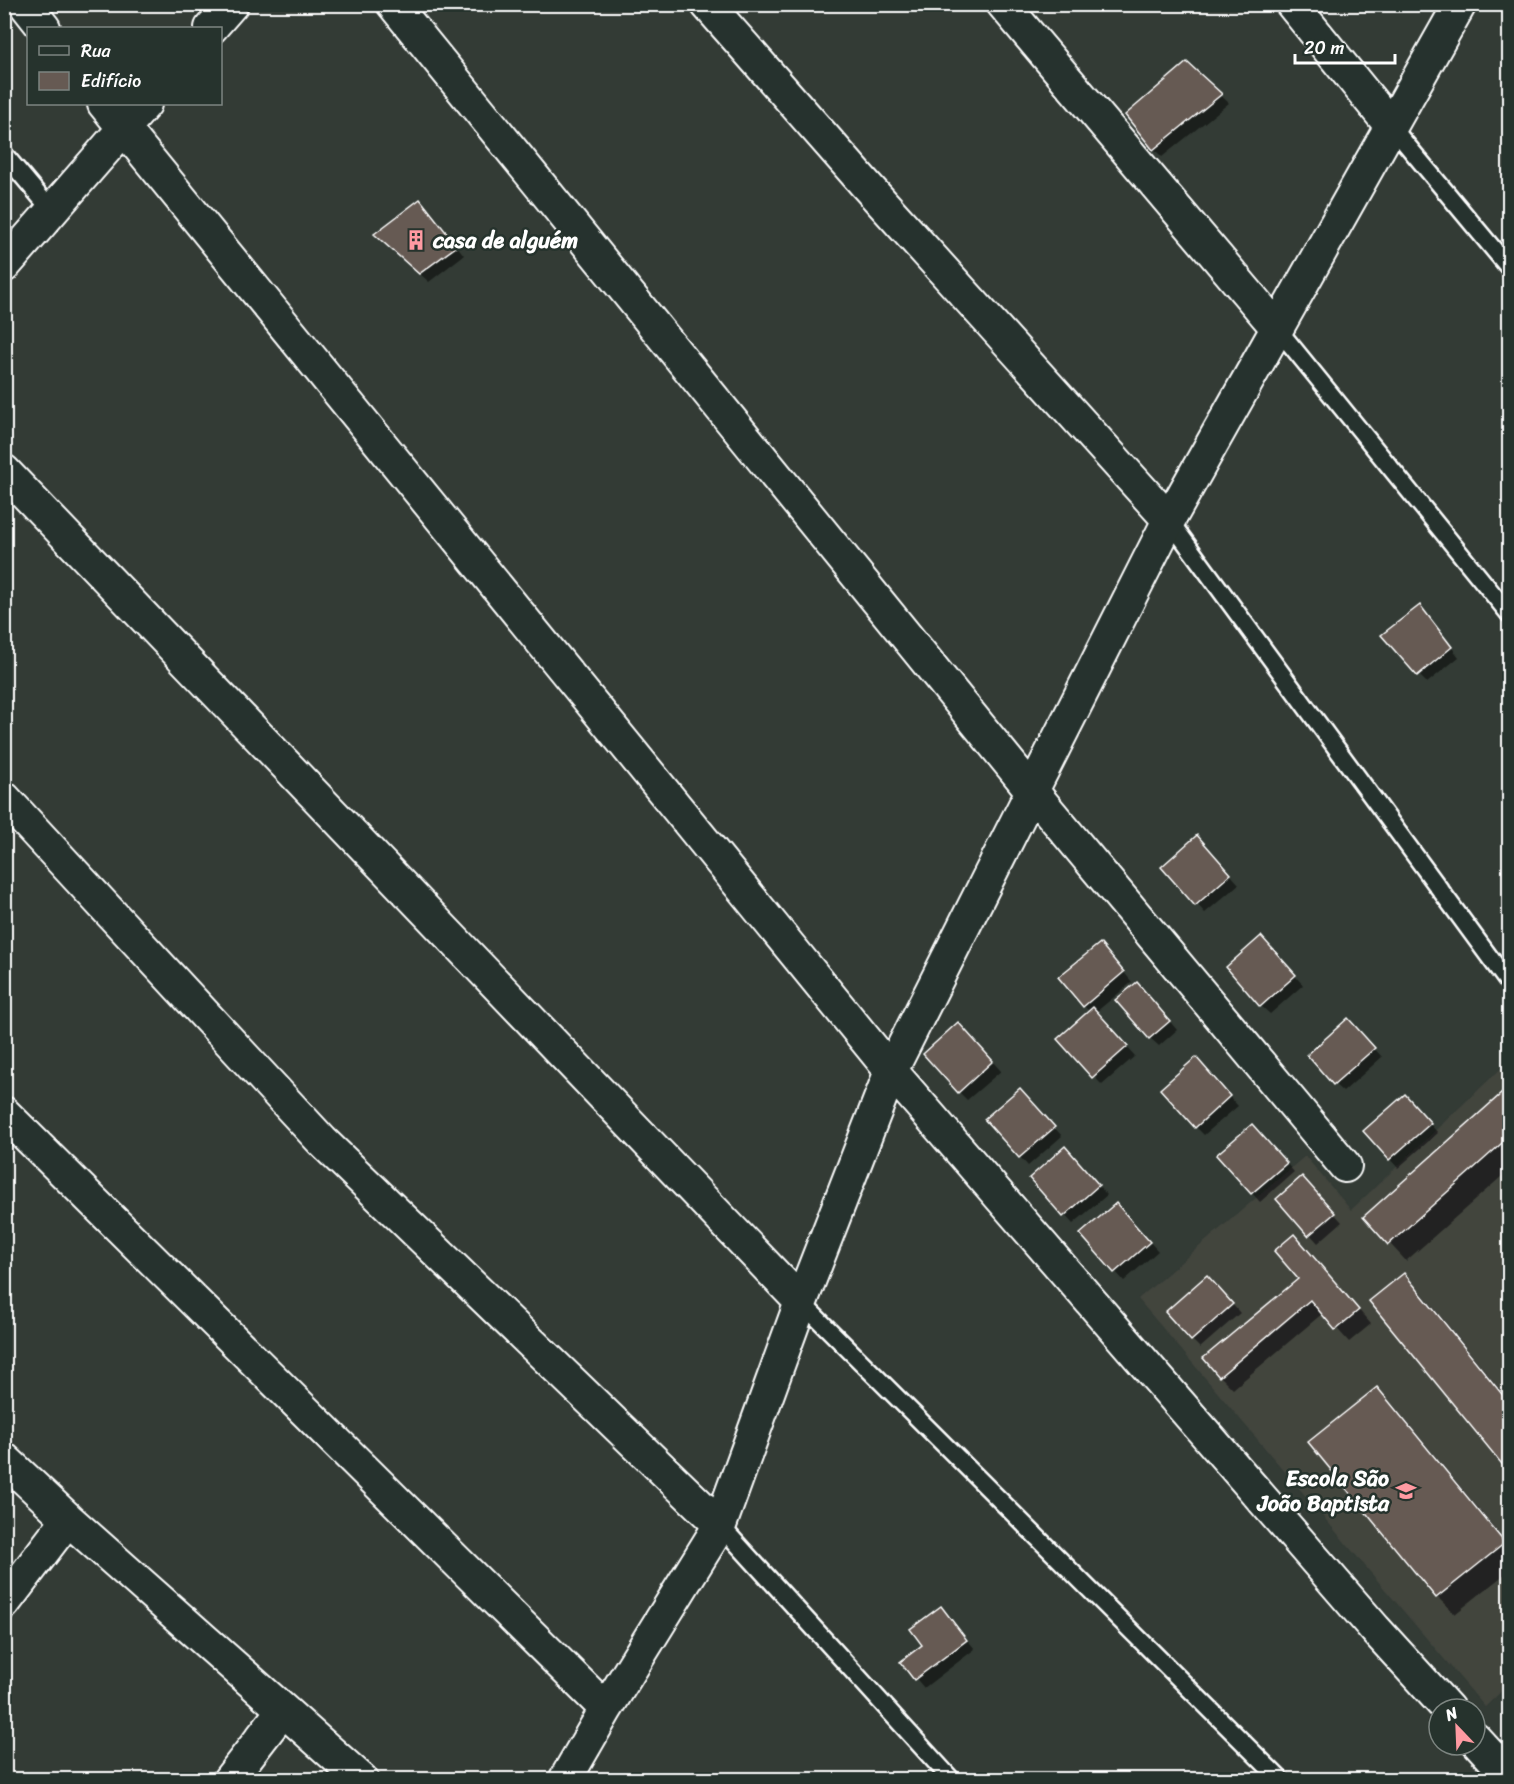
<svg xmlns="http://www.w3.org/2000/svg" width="1514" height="1784" font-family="Sriracha,sans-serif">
	<rect width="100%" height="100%" fill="#333b35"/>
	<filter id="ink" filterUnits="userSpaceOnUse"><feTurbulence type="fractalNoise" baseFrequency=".0167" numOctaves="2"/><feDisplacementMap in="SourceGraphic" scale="12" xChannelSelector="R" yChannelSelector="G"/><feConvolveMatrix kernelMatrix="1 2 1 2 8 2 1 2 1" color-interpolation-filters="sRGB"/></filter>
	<g filter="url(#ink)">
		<!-- built -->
		<path fill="#42443e" d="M1509,1061l1,622 -25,24 -347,-408 167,-143 46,54z"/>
		<!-- shadow -->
		<path fill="#0007" d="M1187,64l42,39 -67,54 -8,-8z
			M428,209l36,46 -35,27 -45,-40z
			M1428,616l31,41 -32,26 -9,-9z
			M1205,846l34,38 -34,29 -42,-46z
			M1270,947l33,38 -33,29 -9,-8z
			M1108,953l24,29 -36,30 39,44 -33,29 -43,-46 31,-27 -6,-6z
			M1145,992l32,38 -18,16 -9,-8z
			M1357,1029l25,28 -39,35 -9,-8z
			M967,1033l34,38 -34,29 -8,-8z
			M1204,1068l34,38 -34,29 -8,-8z
			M1510,1088v81l-104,92 -41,-44z
			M1028,1098l34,38 -34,30 -8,-9z
			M1413,1105l25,28 -40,35 -33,-36z
			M1261,1134l33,38 -34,30 -8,-9z
			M1073,1157l34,38 -34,29 -42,-46z
			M1310,1187l32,35 -24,21 -40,-44z
			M1124,1213l34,38 -34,30 -42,-47z
			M1294,1236l77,88 -22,18 -26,-29 -90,76 -13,-13 80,-97z
			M1403,1275l18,17 89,110v70z
			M1215,1285l25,28 -40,35 -8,-8z
			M1377,1389l17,17 116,141v23l-55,44 -18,-17 -126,-155z
			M941,1608l34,41 -51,39 -22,-26 22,-17z"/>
		<!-- building -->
		<path fill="#665a53" stroke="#fff" stroke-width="1.5" d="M1187,62l35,32 -69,56 -28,-35z
			M420,199l37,47 -38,28 -45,-40z
			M1420,605l32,42 -35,29 -36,-41z
			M1197,835l34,39 -36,32 -34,-39z
			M1261,936l35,39 -36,32 -34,-40z
			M1100,943l24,29 -41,35 -25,-30z
			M1137,982l33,39 -21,18 -34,-39z
			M1093,1007l35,39 -36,32 -35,-39z
			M1348,1018l27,30 -42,37 -26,-30z
			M958,1022l35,39 -35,32 -35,-39z
			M1196,1057l34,39 -35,32 -35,-39z
			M1510,1086v50l-122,109 -25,-28z
			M1020,1088l35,39 -36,31 -35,-39z
			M1405,1094l26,29 -42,37 -26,-29z
			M1252,1124l35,39 -36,31 -35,-39z
			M1065,1146l34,39 -36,32 -34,-39z
			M1302,1176l33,37 -27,23 -32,-37z
			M1116,1203l34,39 -36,31 -34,-39z
			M1294,1234l65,76 -24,20 -25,-30 -91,77 -16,-19 95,-79 -24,-28z
			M1404,1273l106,131v70l-141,-173z
			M1207,1275l26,29 -42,37 -26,-29z
			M1377,1387l128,156 -69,55 -128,-156z
			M941,1606l26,34 -53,40 -14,-18 22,-17 -12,-16z"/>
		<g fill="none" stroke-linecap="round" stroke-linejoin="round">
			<!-- service casing -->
			<g stroke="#fff" stroke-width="21">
				<path id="service" d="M1391,126l119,143
					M4,154l48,57
					M1277,328l233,287
					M1169,520l341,465
					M801,1302l480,478
					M720,1525l232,255"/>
			</g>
			<!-- minor casing -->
			<g stroke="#fff" stroke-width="36">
				<path id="minor" d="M25,4l19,24
					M393,4l639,787 313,375
					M707,4l159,181 303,335
					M1003,4l274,324
					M1292,4l99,122
					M211,28l21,-24
					M104,104l787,967 484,558 73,80
					M4,266l141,-162
					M4,471l797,831
					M4,798l318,343 398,384
					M4,1113l602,596
					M4,1459l64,60 294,261
					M4,1603l64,-84
					M1475,1739l35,38
					M229,1780l54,-70
					M565,1780l41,-71 114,-184 81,-223 90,-231 141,-280 137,-271 291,-516"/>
			</g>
			<!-- service -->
			<use href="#service" stroke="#26332d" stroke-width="16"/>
			<!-- minor -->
			<use href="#minor" stroke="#26332d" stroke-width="32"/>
		</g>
	</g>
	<!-- icons -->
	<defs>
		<g id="building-bare" transform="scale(1.62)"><path d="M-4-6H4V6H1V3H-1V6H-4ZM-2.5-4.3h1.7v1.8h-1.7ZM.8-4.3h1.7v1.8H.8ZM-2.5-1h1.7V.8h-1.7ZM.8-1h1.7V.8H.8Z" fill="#ff9aa2" stroke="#26332d" stroke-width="2.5" paint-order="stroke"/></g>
		<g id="school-bare" transform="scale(1.62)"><path d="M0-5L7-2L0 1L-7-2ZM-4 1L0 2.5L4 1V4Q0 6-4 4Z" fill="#ff9aa2" stroke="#26332d" stroke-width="2.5" paint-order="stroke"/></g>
	</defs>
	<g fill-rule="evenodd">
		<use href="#building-bare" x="416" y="240"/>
		<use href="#school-bare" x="1406" y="1491"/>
	</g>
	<g text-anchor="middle" stroke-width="5" stroke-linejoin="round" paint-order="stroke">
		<!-- poi labels -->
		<g font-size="22" font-weight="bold" fill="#fff" stroke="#26332d" text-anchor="start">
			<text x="433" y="248">casa de alguém</text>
			<text x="1389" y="1486" text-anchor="end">Escola São<tspan x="1389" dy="25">João Baptista</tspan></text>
		</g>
	</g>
	<!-- margin -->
	<rect width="1514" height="1784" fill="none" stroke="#26332d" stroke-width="24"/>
	<rect x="12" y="12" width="1490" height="1760" fill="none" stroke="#fff" stroke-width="2" filter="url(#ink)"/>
	<!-- legend -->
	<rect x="27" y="27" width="195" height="78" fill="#26332d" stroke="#7d8581" stroke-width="1.5"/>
	<rect x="39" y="46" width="30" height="9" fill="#26332d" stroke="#7d8581" stroke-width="1.5"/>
	<text x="81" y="57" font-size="18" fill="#ffffff">Rua</text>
	<rect x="39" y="72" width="30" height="18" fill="#665a53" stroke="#7d8581" stroke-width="1.5"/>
	<text x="81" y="87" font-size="18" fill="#ffffff">Edifício</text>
	<!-- north arrow -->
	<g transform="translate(1457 1727) rotate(337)"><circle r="28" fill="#26332d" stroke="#7d8581" stroke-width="1.5"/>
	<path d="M0-4.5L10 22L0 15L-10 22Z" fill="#ff9aa2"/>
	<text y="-9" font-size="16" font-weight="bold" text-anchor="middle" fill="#ffffff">N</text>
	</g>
	<!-- scale -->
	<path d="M1295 54v9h100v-9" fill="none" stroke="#ffffff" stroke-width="3"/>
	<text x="1304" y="54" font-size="18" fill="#ffffff" stroke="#26332d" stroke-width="4.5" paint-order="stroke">20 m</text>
</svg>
